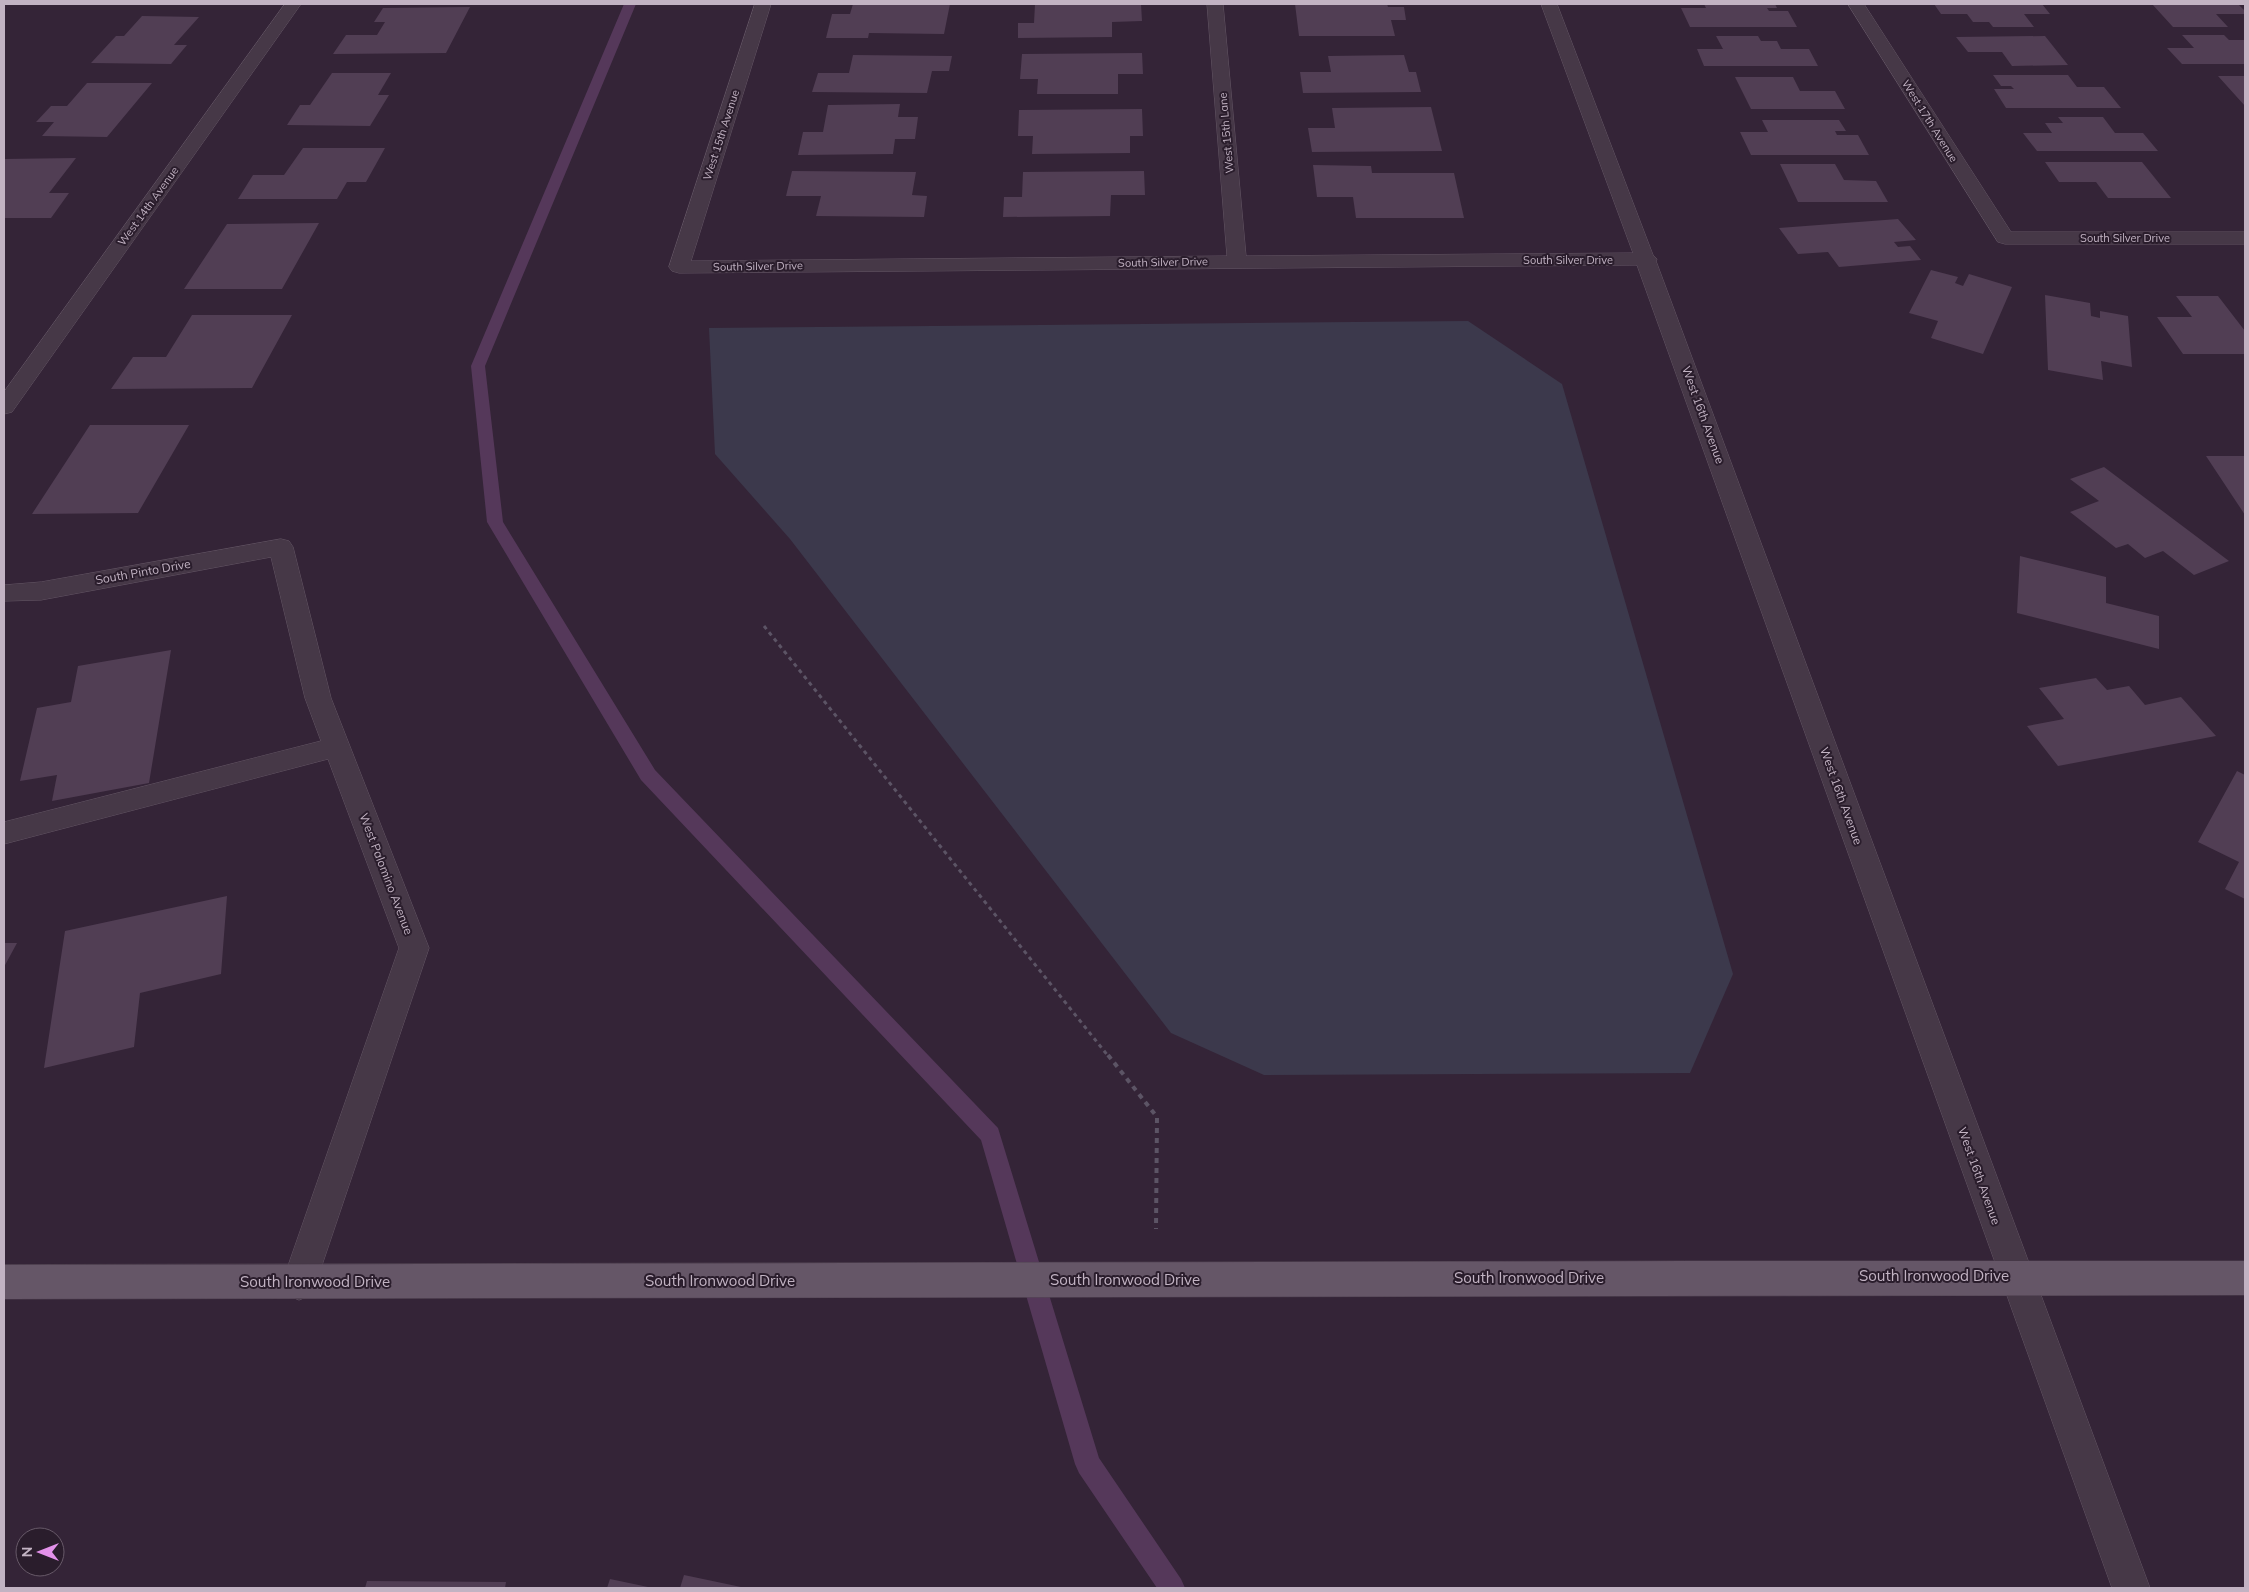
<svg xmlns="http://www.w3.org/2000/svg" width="2249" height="1592" font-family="Mulish,sans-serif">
	<rect width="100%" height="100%" fill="#342437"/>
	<!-- green -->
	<path fill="#3c394c" d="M1468,321l94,63 171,590 -43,99 -426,2 -93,-42 -381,-494 -75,-85 -6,-126z"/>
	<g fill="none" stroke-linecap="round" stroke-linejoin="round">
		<!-- stream -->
		<path fill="#55385a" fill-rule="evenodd" d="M624,4h12l-151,362 18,156 152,248 343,358 101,330 82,121 4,9h-28l-78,-115 -4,-9 -94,-324 -340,-360 -154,-258 -16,-156z"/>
	</g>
	<!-- building -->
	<path fill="#513e54" d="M853,4h97l-6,30 -75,-1 -1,5h-42l6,-24h18z
		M1035,4h106l1,17 -30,1v15l-94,1v-15h16z
		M1295,4h92l1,3h16l2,13h-15l4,16h-96z
		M1704,4h71l2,4h-10l2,3h19l9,16h-107l-9,-19h25z
		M1934,4h108l8,10h-26l10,13h-41l-4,-5h-16l-6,-8h-26z
		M2152,4h86l7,7v3h-29l12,13h-55z
		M470,7l-24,46 -113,1 13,-19h31l8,-13h-11l9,-14z
		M142,16l57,1 -25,28h13l-16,19 -80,-1 25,-27h8z
		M2182,35h42l5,5h16v24h-63l-15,-16h27z
		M1716,36h42l3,5h16l4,8h28l9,17h-114l-7,-17h26z
		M2045,36l23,29 -56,1 -10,-14h-34l-12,-15z
		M1142,53l1,21h-25v20h-81l1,-15h-18l2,-25z
		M853,55l99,1 -3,15h-17l-5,22 -115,-1 6,-19h31z
		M1404,55l5,17h7l5,20 -118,1 -3,-21h31l-3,-16z
		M332,73h59l-13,22h11l-19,31 -83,-1 13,-20h10z
		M1993,75h75l9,12h27l17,21h-115l-12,-19h20l-3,-3h-10z
		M2218,76h27v30z
		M1735,77h58l7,14h35l10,18h-94z
		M87,83h65l-45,54 -65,-1 12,-14h-18l15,-16h16z
		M900,104l-2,13h20l-3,22h-20l-2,15 -95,1 5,-23h20l5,-27z
		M1431,107l11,44 -130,1 -4,-24h27l-3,-20z
		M1142,109l1,27h-13v17l-98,1 1,-18h-15l1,-26z
		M2058,117h45l12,16h28l15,18h-121l-14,-18h29l-7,-10h18z
		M1762,120h77l7,11h-11l2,4h21l11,20h-118l-11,-23h28z
		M303,148h82l-19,34h-19l-10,17h-99l15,-24h31z
		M76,158l-27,35h20l-18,25h-47v-59z
		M2045,162h97l29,36h-63l-12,-16h-37z
		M1780,164h55l9,16 32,1 12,21h-90z
		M1313,165l58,1 1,7h82l10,45h-108l-3,-21h-36z
		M792,171l124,1 -4,23 15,1 -3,21 -108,-1 5,-20h-35z
		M1144,171l1,24h-34l-1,21 -107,1 1,-20h18l1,-25z
		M1898,219l18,21 -22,2 4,5 12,-1 11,14 -82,7 -11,-15 -30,2 -19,-26z
		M319,223l-37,66h-98l43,-65z
		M1931,270l27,7 -3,6 8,3 6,-12 43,13 -29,67 -52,-16 7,-17 -29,-8z
		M2045,295l45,8 1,13 9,2v-7l28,5 4,51 -31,-6 2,19 -55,-10z
		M2176,296h42l27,35v23h-62l-26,-37h35z
		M192,315h100l-40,73 -141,1 22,-32h33z
		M90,425h99l-51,88 -106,1z
		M2206,456h39v59z
		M2104,467l125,94 -35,14 -31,-24 -18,7 -17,-14 -12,4 -46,-36 29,-11 -29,-22z
		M2020,556l86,21v26l53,13v33l-142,-36z
		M171,650l-22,133 -97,18 5,-26 -37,6 17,-73 34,-6 7,-36z
		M2096,678l11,12 22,-4 16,19 36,-8 35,39 -158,30 -31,-40 37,-7 -25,-31z
		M2237,771l8,4v124l-20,-10 14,-27 -41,-20z
		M227,896l-6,78 -81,19 -6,54 -90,21 21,-137z
		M4,943h13l-13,24z
		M684,1575l57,12v1h-61z
		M610,1579l38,8v1h-41z
		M367,1581l139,1 -1,6h-140z"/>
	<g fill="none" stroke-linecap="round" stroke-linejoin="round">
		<!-- minor casing -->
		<g stroke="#645665" stroke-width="1">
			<path id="minor" d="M285,4h16l-289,408 -8,2v-22z
				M755,4h16l-80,257 536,-5 -20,-252h16l23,252 387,-3 -92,-249h16l96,251 4,4 -1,2 494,1327h-38l-475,-1323 -958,8 -7,-2 -3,-4z
				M1848,4h16l147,228h234v12h-240l-7,-2z
				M281,539l8,2 4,6 38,151 98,250 -113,335 -5,12 -12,5 -12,-5 -5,-12 117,-335 -71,-189 -324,85v-22l317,-81 -16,-43 -34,-141 -230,43 -37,1v-16l37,-3z"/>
		</g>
		<!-- major casing -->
		<g stroke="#4f4150" stroke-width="1">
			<path id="major" d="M1685,1261h560v34l-2241,4v-34z"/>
		</g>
		<!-- path-far1 -->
		<path stroke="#5c5465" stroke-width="3" stroke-dasharray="4 4" stroke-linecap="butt" d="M764,626l345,431"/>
		<!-- path -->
		<path stroke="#5c5465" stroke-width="4" stroke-dasharray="5 5" stroke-linecap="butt" d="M1108,1055l49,62 -1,112"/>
		<!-- minor -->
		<use href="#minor" fill="#463847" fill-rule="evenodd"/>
		<!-- major -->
		<use href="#major" fill="#655667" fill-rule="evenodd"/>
	</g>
	<g text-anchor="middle" stroke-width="4" stroke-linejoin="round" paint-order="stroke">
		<!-- far-street labels -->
		<g font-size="11" fill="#c2b3c3" stroke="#2a1d2c">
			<text transform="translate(1930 121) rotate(58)" y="4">West 17th Avenue</text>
			<text transform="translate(1226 133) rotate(-95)" y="4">West 15th Lane</text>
			<text transform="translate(721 135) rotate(-72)" y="4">West 15th Avenue</text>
			<text transform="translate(148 206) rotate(-54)" y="4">West 14th Avenue</text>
			<text x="2125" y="242">South Silver Drive</text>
			<text x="1568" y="264">South Silver Drive</text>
			<text transform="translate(1163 262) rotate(-1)" y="4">South Silver Drive</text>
			<text transform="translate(758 266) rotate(-1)" y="4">South Silver Drive</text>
		</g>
		<!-- street labels -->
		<g font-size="12" fill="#c2b3c3" stroke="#2a1d2c">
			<text transform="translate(1703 415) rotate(70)" y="4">West 16th Avenue</text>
			<text transform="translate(143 572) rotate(-10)" y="4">South Pinto Drive</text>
			<text transform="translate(1841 796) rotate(70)" y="4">West 16th Avenue</text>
			<text transform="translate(386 874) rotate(69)" y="4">West Palomino Avenue</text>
			<text transform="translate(1979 1176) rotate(70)" y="4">West 16th Avenue</text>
		</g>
		<!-- near-street labels -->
		<g font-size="15" fill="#c2b3c3" stroke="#2a1d2c">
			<text x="1934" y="1281">South Ironwood Drive</text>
			<text x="1529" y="1283">South Ironwood Drive</text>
			<text x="1125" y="1285">South Ironwood Drive</text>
			<text x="720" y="1286">South Ironwood Drive</text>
			<text x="315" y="1287">South Ironwood Drive</text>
		</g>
	</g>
	<!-- border -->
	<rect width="2249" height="1592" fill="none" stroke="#c2b3c3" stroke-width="10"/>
	<!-- north arrow -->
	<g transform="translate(40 1552) rotate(270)"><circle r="24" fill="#2a1d2c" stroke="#675968"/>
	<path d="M0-4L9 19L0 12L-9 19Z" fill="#e391ea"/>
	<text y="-8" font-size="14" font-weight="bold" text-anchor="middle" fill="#c2b3c3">N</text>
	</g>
</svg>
